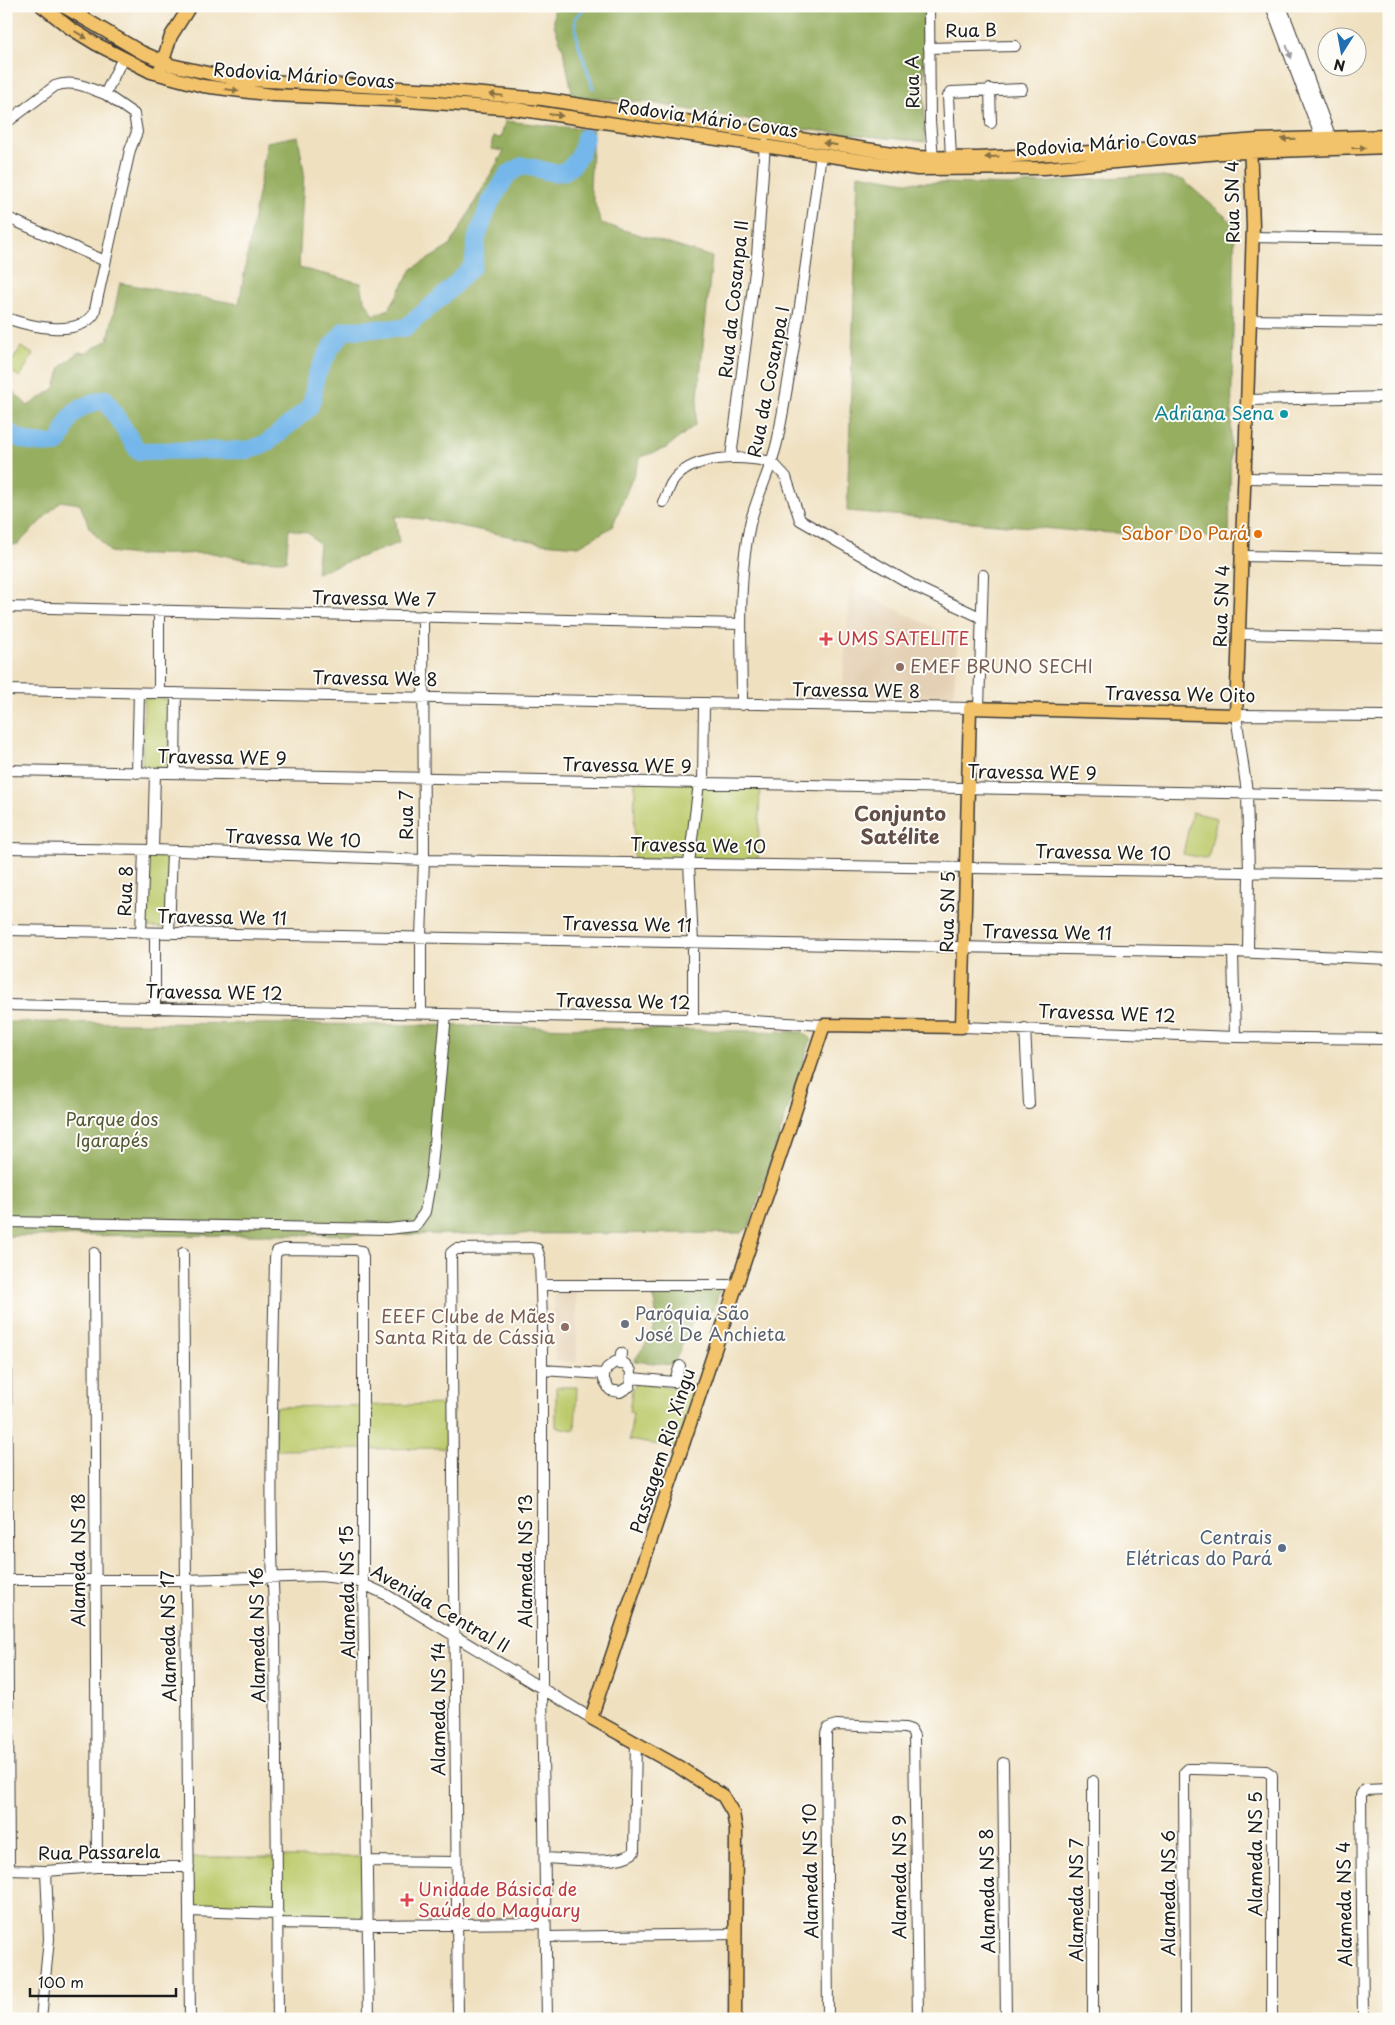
<svg xmlns="http://www.w3.org/2000/svg" width="1395" height="2025" font-family="'Playpen Sans',sans-serif">
	<rect width="100%" height="100%" fill="#fdfcf7"/>
	<filter id="ink" filterUnits="userSpaceOnUse"><feTurbulence type="fractalNoise" baseFrequency=".02" numOctaves="2"/><feDisplacementMap in="SourceGraphic" scale="10" xChannelSelector="R" yChannelSelector="G"/><feConvolveMatrix kernelMatrix="1 2 1 2 8 2 1 2 1" color-interpolation-filters="sRGB"/></filter>
	<filter id="wash" filterUnits="userSpaceOnUse"><feTurbulence type="fractalNoise" baseFrequency=".0096" numOctaves="4" result="noise"/><feDisplacementMap in="SourceGraphic" scale="20" xChannelSelector="R" yChannelSelector="G"/><feGaussianBlur stdDeviation="1.12" result="paint"/><feColorMatrix in="noise" values="0 0 0 0 0 0 0 0 0 0 0 0 0 0 0 0 0 1.4 0 .05"/><feComposite in="paint" operator="in"/></filter>
	<g filter="url(#wash)">
		<rect width="100%" height="100%" fill="#efe0c0"/>
		<!-- built -->
		<path fill="#e4d0b4" d="M850,587l108,52 -5,60 -111,-4z
			M576,1287l1,76 -22,-2 -1,-73z"/>
		<!-- green -->
		<path fill="#bdca6c" stroke="#6c7344" d="M21,347l12,7 -13,23 -13,-8z
			M144,698l27,1 -2,70 -27,-1z
			M635,780l125,3 -2,79 -124,-2z
			M1192,812l25,6 -9,41 -25,-5z
			M147,854l21,1 -2,73 -21,-1z
			M637,1382l58,9 -19,57 -47,-8 4,-27 -4,-1 3,-22z
			M556,1387h21l-2,43 -19,-3z
			M453,1404v44l-178,2v-43z
			M189,1857h178l2,66h-90v-12l-89,-1z"/>
		<!-- forest -->
		<path fill="#96ae60" stroke="#59653e" d="M554,6h369l2,136 -132,-14 -141,-25 -79,-7 -10,-47 -9,-24z
			M505,121l88,9 -3,58 11,35 111,34 -17,168 -29,23 -25,9 -29,70 -33,19 -37,-3 -111,-23 -36,-4 4,27 -83,30 3,-29 -11,-11 -19,-4 -3,32 -38,-1 -36,-7 -76,2 -26,-3 -21,-25 -9,-23 -19,-3 -43,43 -12,2v-162l22,22 27,-18 6,-21 18,-15 6,1 23,-13 12,-57 119,21 28,-162 31,-6 6,36 -5,96 62,15 3,16 10,16 15,-6 23,-40 38,-23 54,-95 -13,-2 2,-12 8,1z
			M858,174l48,8 105,3 138,-10 34,5 52,45 -6,312 -142,-5 -240,-21z
			M6,1022l416,3 381,7 8,7 -62,188 -8,6 -735,3z
			M651,1287l69,2 -6,21 -18,4 -23,51 -39,-4c22,-32 27,-35 17,-74z"/>
		<g fill="none" stroke-linecap="round" stroke-linejoin="round">
			<!-- stream -->
			<path stroke="#75b7ea" stroke-width="3" d="M591,6l-7,3 -9,9c-1,24 12,47 18,70"/>
			<!-- river -->
			<path stroke="#75b7ea" stroke-width="18" d="M6,429c13,14 33,15 51,15 6,-7 6,-11 9,-18 6,-18 23,-22 39,-27l33,52 111,-1 18,-7 42,-35 4,-11 3,-21 14,-27 15,-19 60,-2 40,-34 28,-28 4,-29 13,-34 18,-29 14,-8c10,0 18,4 28,6 21,5 32,-17 35,-35"/>
		</g>
	</g>
	<g filter="url(#ink)">
		<g fill="none" stroke-linecap="round" stroke-linejoin="round">
			<!-- minor casing -->
			<g stroke="#3c3935" stroke-width="12">
				<path id="minor" d="M929,6l1,115 3,37
					M1271,6l50,132
					M1281,6l50,132
					M929,48l86,-2
					M990,89l1,34
					M6,123l49,-37c18,-7 33,2 50,8
					M951,158l-3,-62 3,-4 71,-3
					M6,217l99,44
					M1252,237l137,2
					M6,318c23,8 71,20 88,-4l36,-164 7,-18 -3,-18 -29,-20 18,-36
					M1250,320l139,2
					M1248,400l141,-3
					M731,457l26,-201 8,-112
					M772,462l14,15 14,43 118,68 62,29
					M1246,478l143,2
					M663,502c3,-5 5,-12 8,-18 19,-31 71,-28 101,-22
					M1242,556l147,3
					M6,607l735,17
					M1239,634l150,3
					M6,690l964,18
					M159,693v-83
					M742,705c0,-60 -5,-122 8,-181 7,-30 22,-56 28,-86 18,-94 30,-189 43,-284
					M979,708l4,-133
					M6,770l1383,26
					M137,773l2,-80
					M175,773l1,-80
					M703,783l1,-79
					M6,848l147,2 271,10 965,14
					M153,850l2,-77
					M6,930l1227,22 156,7
					M141,933l3,-83
					M169,933l3,-82
					M1233,952l2,85
					M1248,952l1,-80 -2,-80 -11,-77 153,1
					M6,1005l730,15 88,5
					M155,1009v-76
					M421,1013v-77l3,-76 -1,-244
					M693,1020v-77l-4,-80 10,-80
					M962,1027l273,10 154,2
					M1025,1028l4,76
					M6,1222l382,7 27,-3 10,-14 6,-35 15,-163
					M94,1253l3,614
					M183,1253l7,766
					M541,1285h197
					M6,1354l3,516
					M620,1364l1,-11
					M542,1370l62,4v6l6,10 10,2 10,-6 1,-15 -6,-7 -10,-2 -8,6 -3,6
					M632,1378l42,4 6,-16
					M6,1580h178l137,-4 33,4 31,14 206,124
					M1003,1763l3,256
					M1093,1781v238
					M545,1858c20,1 74,8 89,-6l2,-110
					M368,1861l88,1
					M6,1870l40,1 51,-4h92
					M189,1911l89,3
					M278,1923l91,2 176,-2
					M546,1937l188,-3
					M41,2019l8,-80 -3,-68
					M278,2019l-3,-390c-7,-123 -2,-248 0,-372l2,-6 7,-2 71,1 6,1 2,6v326l6,436
					M458,2019l-7,-766 5,-4 75,-1 6,1 3,9 2,64v367l5,330
					M828,2019l-2,-285 2,-6 8,-3 69,3 6,2 3,6 4,283
					M1185,2019l-1,-246 4,-4h6l72,2 6,4v244
					M1363,2019l-2,-224 3,-5 25,-1"/>
			</g>
			<!-- major casing -->
			<g stroke="#3c3935" stroke-width="15">
				<path id="major" d="M42,6l28,22 26,16 55,28 52,14 70,9 135,6 108,8 401,60 127,-1 177,-15 168,-6
					M63,6l78,46 30,13 41,9 34,6 192,10 104,9 376,58 60,1 152,-8 128,-10 131,-4
					M160,70l11,-34 19,-30
					M735,2019l1,-189 -3,-17 -10,-17 -44,-29 -88,-49 233,-693 138,2 8,-319 266,7 14,-395 3,-94 -3,-85"/>
			</g>
			<!-- minor -->
			<use href="#minor" stroke="#fff" stroke-width="10"/>
			<!-- major -->
			<use href="#major" stroke="#f2c36a" stroke-width="12"/>
		</g>
		<!-- one-way arrows -->
		<defs><path id="oneway-solid" d="M-6-.8H1V-3.2L6.5 0L1 3.2V.8H-6Z" transform="scale(1.25)"/></defs>
		<g fill="#877043">
			<use href="#oneway-solid" transform="translate(81 35) rotate(31)"/>
			<use href="#oneway-solid" transform="translate(232 90) rotate(8)"/>
			<use href="#oneway-solid" transform="translate(496 95) rotate(-175)"/>
			<use href="#oneway-solid" transform="translate(394 101) rotate(3)"/>
			<use href="#oneway-solid" transform="translate(556 115) rotate(8)"/>
			<use href="#oneway-solid" transform="translate(1288 139) rotate(178)"/>
			<use href="#oneway-solid" transform="translate(830 144) rotate(-171)"/>
			<use href="#oneway-solid" transform="translate(1359 148) rotate(-1)"/>
			<use href="#oneway-solid" transform="translate(992 157) rotate(177)"/>
		</g>
		<use fill="#999" href="#oneway-solid" transform="translate(1289 52) rotate(69)"/>
	</g>
	<!-- markers -->
	<circle fill="#0f9aa8" stroke="#fdfcf7" stroke-width="2" cx="1284" cy="414" r="5"/>
	<circle fill="#e8710a" stroke="#fdfcf7" stroke-width="2" cx="1258" cy="534" r="5"/>
	<g fill="#e0444e" stroke="#fdfcf7" stroke-width="2">
		<path d="M823.5 631.5h5v5h5v5h-5v5h-5v-5h-5v-5h5z"/>
		<path d="M404.5 1892.5h5v5h5v5h-5v5h-5v-5h-5v-5h5z"/>
	</g>
	<g fill="#8d6e63" stroke="#fdfcf7" stroke-width="2">
		<circle cx="900" cy="667" r="5"/>
		<circle cx="565" cy="1327" r="5"/>
	</g>
	<circle fill="#6b7280" stroke="#fdfcf7" stroke-width="2" cx="625" cy="1324" r="5"/>
	<circle fill="#5c6f8a" stroke="#fdfcf7" stroke-width="2" cx="1282" cy="1548" r="5"/>
	<g text-anchor="middle" stroke-width="4" stroke-linejoin="round" paint-order="stroke">
		<!-- street labels -->
		<g font-size="18" fill="#1c1c1c" stroke="#fdfcf7">
			<text transform="translate(971 31) rotate(-1)" y="6">Rua B</text>
			<text transform="translate(304 76) rotate(4)" y="6">Rodovia Mário Covas</text>
			<text transform="translate(913 82) rotate(-91)" y="6">Rua A</text>
			<text transform="translate(708 119) rotate(8)" y="6">Rodovia Mário Covas</text>
			<text transform="translate(1106 144) rotate(-4)" y="6">Rodovia Mário Covas</text>
			<text transform="translate(1233 202) rotate(-91)" y="6">Rua SN 4</text>
			<text transform="translate(734 299) rotate(-84)" y="6">Rua da Cosanpa II</text>
			<text transform="translate(769 382) rotate(-79)" y="6">Rua da Cosanpa I</text>
			<text transform="translate(374 599) rotate(1)" y="6">Travessa We 7</text>
			<text transform="translate(1222 606) rotate(-88)" y="6">Rua SN 4</text>
			<text transform="translate(375 679) rotate(1)" y="6">Travessa We 8</text>
			<text transform="translate(856 691) rotate(1)" y="6">Travessa WE 8</text>
			<text transform="translate(1180 695) rotate(1)" y="6">Travessa We Oito</text>
			<text transform="translate(222 758) rotate(1)" y="6">Travessa WE 9</text>
			<text transform="translate(627 766) rotate(1)" y="6">Travessa WE 9</text>
			<text transform="translate(1032 773) rotate(1)" y="6">Travessa WE 9</text>
			<text transform="translate(407 815) rotate(-90)" y="6">Rua 7</text>
			<text transform="translate(293 839) rotate(2)" y="6">Travessa We 10</text>
			<text transform="translate(698 846) rotate(1)" y="6">Travessa We 10</text>
			<text transform="translate(1103 853) rotate(1)" y="6">Travessa We 10</text>
			<text transform="translate(126 891) rotate(-88)" y="6">Rua 8</text>
			<text transform="translate(948 912) rotate(-89)" y="6">Rua SN 5</text>
			<text transform="translate(222 918) rotate(1)" y="6">Travessa We 11</text>
			<text transform="translate(627 925) rotate(1)" y="6">Travessa We 11</text>
			<text transform="translate(1047 933) rotate(1)" y="6">Travessa We 11</text>
			<text transform="translate(214 993) rotate(1)" y="6">Travessa WE 12</text>
			<text transform="translate(623 1002) rotate(1)" y="6">Travessa We 12</text>
			<text transform="translate(1107 1014) rotate(2)" y="6">Travessa WE 12</text>
			<text transform="translate(663 1451) rotate(-72)" y="6">Passagem Rio Xingu</text>
			<text transform="translate(79 1560) rotate(-90)" y="6">Alameda NS 18</text>
			<text transform="translate(526 1561) rotate(-90)" y="6">Alameda NS 13</text>
			<text transform="translate(348 1592) rotate(-91)" y="6">Alameda NS 15</text>
			<text transform="translate(440 1609) rotate(30)" y="6">Avenida Central II</text>
			<text transform="translate(258 1635) rotate(-91)" y="6">Alameda NS 16</text>
			<text transform="translate(169 1636) rotate(-91)" y="6">Alameda NS 17</text>
			<text transform="translate(439 1709) rotate(-90)" y="6">Alameda NS 14</text>
			<text transform="translate(99 1853) rotate(-1)" y="6">Rua Passarela</text>
			<text transform="translate(1256 1854) rotate(-90)" y="6">Alameda NS 5</text>
			<text transform="translate(811 1871) rotate(-91)" y="6">Alameda NS 10</text>
			<text transform="translate(900 1877) rotate(-90)" y="6">Alameda NS 9</text>
			<text transform="translate(988 1891) rotate(-91)" y="6">Alameda NS 8</text>
			<text transform="translate(1169 1893) rotate(-90)" y="6">Alameda NS 6</text>
			<text transform="translate(1077 1900) rotate(-90)" y="6">Alameda NS 7</text>
			<text transform="translate(1345 1904) rotate(-91)" y="6">Alameda NS 4</text>
		</g>
		<!-- culture labels -->
		<g font-size="18" fill="#0d838f" stroke="#fdfcf7" text-anchor="end">
			<text x="1274" y="420">Adriana Sena</text>
		</g>
		<!-- food labels -->
		<g font-size="18" fill="#c56008" stroke="#fdfcf7" text-anchor="end">
			<text x="1248" y="540">Sabor Do Pará</text>
		</g>
		<!-- health labels -->
		<g font-size="18" fill="#be3a42" stroke="#fdfcf7" text-anchor="start">
			<text x="837" y="645">UMS SATELITE</text>
			<text x="418" y="1896">Unidade Básica de<tspan x="418" dy="21">Saúde do Maguary</tspan></text>
		</g>
		<!-- education labels -->
		<g font-size="18" fill="#785e54" stroke="#fdfcf7" text-anchor="start">
			<text x="910" y="673">EMEF BRUNO SECHI</text>
			<text x="555" y="1323" text-anchor="end">EEEF Clube de Mães<tspan x="555" dy="21">Santa Rita de Cássia</tspan></text>
		</g>
		<!-- park labels -->
		<g font-size="18" fill="#545938" stroke="#fdfcf7">
			<text x="112" y="1126">Parque dos<tspan x="112" dy="21">Igarapés</tspan></text>
		</g>
		<!-- worship labels -->
		<g font-size="18" fill="#5b616d" stroke="#fdfcf7" text-anchor="start">
			<text x="635" y="1320">Paróquia São<tspan x="635" dy="21">José De Anchieta</tspan></text>
		</g>
		<!-- service labels -->
		<g font-size="18" fill="#4e5e75" stroke="#fdfcf7" text-anchor="end">
			<text x="1272" y="1544">Centrais<tspan x="1272" dy="21">Elétricas do Pará</tspan></text>
		</g>
		<!-- quarter labels -->
		<g font-size="20" font-weight="bold" fill="#634f49" stroke="#fdfcf7">
			<text x="900" y="821">Conjunto<tspan x="900" dy="23">Satélite</tspan></text>
		</g>
	</g>
	<!-- margin -->
	<rect width="1395" height="2025" fill="none" stroke="#fdfcf7" stroke-width="25"/>
	<!-- north arrow -->
	<g transform="translate(1342 52) rotate(191)"><circle r="24" fill="#fdfcf7" stroke="#a3a29f"/>
	<path d="M0-4L9 19L0 12L-9 19Z" fill="#1f6fb2"/>
	<text y="-8" font-size="14" font-weight="bold" text-anchor="middle" fill="#1c1c1c">N</text>
	</g>
	<!-- scale -->
	<path d="M30 1988v8h146v-8" fill="none" stroke="#1c1c1c" stroke-width="2.5"/>
	<text x="38" y="1988" font-size="15" fill="#1c1c1c" stroke="#fdfcf7" stroke-width="4" paint-order="stroke">100 m</text>
</svg>
